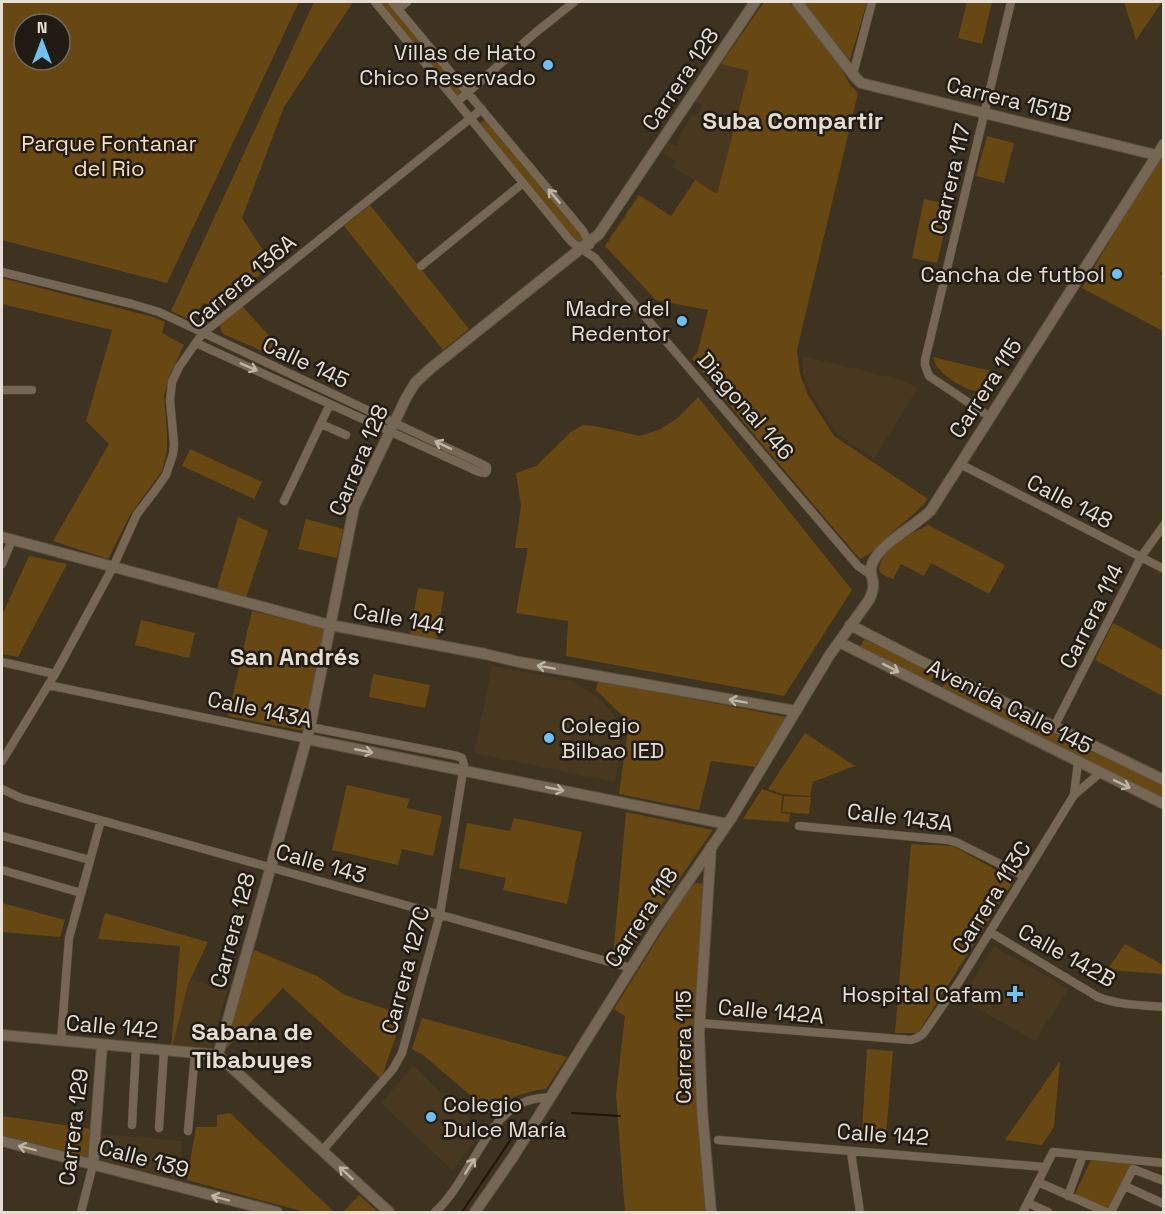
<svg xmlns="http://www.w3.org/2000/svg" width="1165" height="1214" font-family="'Space Grotesk',sans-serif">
	<rect width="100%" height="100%" fill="#3e3220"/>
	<!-- built -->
	<path fill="#493820" d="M721,64l28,7 -32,123 -44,-27 3,-6 -14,-8 7,-11 7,4 5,-9 -1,-2 12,-20 4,2 6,-11 -7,-6z
		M803,356l102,25 13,7 -44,71 -37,-25 -26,-40 -8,-21z
		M492,666l80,15 21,13 14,12 13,18v29l-5,29 -141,-29z
		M994,946l75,43 -34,52 -74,-42z
		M190,979l37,12 -16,60 -39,-3 16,-64z
		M413,1066l69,64 -29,41 -72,-68z
		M102,1134l80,7 -4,39 -77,-20z"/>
	<!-- green -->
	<path fill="#684812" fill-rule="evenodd" d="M2,2h297l-132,281 -165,-43zM24,24h36v36h-36z
		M314,2h39l-69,105 -42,111 30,46 -52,45 -17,-6 -10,18 -22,-10z
		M379,2h9l74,89 1,3 -4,3 -2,-1z
		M764,2h25l45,53 16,30 8,8 -61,257 3,24 8,21 26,41 94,63c-11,14 -26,24 -39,36 -11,10 -14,17 -29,24l-104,-122 -64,-78 6,-8 10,-41 -52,-10 -51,-54 34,-51 32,21 24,-36 22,14 32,-123 -28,-7z
		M803,2h64l-17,58z
		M967,2h25l-10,42 -24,-6z
		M1124,2h38l-26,38z
		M485,120l95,114 4,6 -4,3 -14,-13 -87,-106z
		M987,136l27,7 -10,40 -28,-7z
		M1163,150l1,118 -4,6 3,2v55l-81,-43z
		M924,199l27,6 -14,58 -25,-5z
		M370,205l99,124 -26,21 -99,-124z
		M2,278l151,39 12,5 -3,11 22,12 -14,30 -6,20 3,38v17l-5,21 -32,44 -22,44 -55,-18 56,-97 -23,-23 26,-91 -110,-26z
		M242,306l55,60 -74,-32 -3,-6 1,-5z
		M933,357l70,17c-4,6 -8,15 -16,18 -13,3 -39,-12 -47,-22 -4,-4 -5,-8 -7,-13z
		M698,397l154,193 -68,106 -218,-40 2,-35 -52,-8 12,-65h-13l6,-42 -5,-33 20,-7 35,-34 12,-7 12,1 45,10 21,-7 18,-12z
		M190,449l72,33 -8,17 -72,-33z
		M238,517l30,14 -22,67 -29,-9z
		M306,519l37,10 -6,29 -39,-9z
		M928,525l77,40 -16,29 -58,-31 -7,13 -23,-12 -8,15c-4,-2 -11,-4 -13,-7 -5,-9 13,-26 19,-31 9,-7 20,-11 29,-16z
		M29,556l38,8 -49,93 -16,-3v-39z
		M418,588l26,4 -7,47 -27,-4z
		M252,611l72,18 -20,102 -76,-15z
		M141,620l54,13 -6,25 -54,-13z
		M1113,623l50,27v46l-68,-36z
		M864,639l71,35 -5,10 -70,-36z
		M373,674l57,11 -5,23 -56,-11z
		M946,680l217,106v12l-221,-109z
		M598,681l188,36 -31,50 -44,-6 -12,49 -80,-16 10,-72 -33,-32z
		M805,733l50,33 -42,16 -3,14 -27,-2 -15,-5z
		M347,785l62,14 -2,9 35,8 -9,40 -31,-7 -4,16 -66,-15z
		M762,789l20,7 -1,17 9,1 -1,8 -46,-3z
		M784,796l27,1 -2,17 -27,-2z
		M626,812l87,18 -88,128 -12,-2z
		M514,818l68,14 -15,72 -64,-14 3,-12 -47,-10 8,-45 43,8z
		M911,844l42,2 61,34 -96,153h-23z
		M698,883l4,1 2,5 -7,88 -3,63 5,83 8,89h-82l-9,-118 9,-78 -11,-7 74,-119 6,-6z
		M2,903l63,17 -5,17 -58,-5z
		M105,913l103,29 -20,42 -16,64h-1l9,-102 -82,-7z
		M1125,944l38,21v9l-56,-4z
		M254,950l63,26 28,19 58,20 -22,64 -98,-91 -60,64z
		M422,1018l145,39 -21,32 -9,1 -24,7 -19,18 -71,-60 -11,-6z
		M867,1049l26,2 -7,84 -24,-3z
		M1060,1061l-6,66 -12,18 -37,-5z
		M230,1113l104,99h-29l-118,-32 9,-53h21v-12z
		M2,1116l90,13 -1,29 -89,-23z
		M1091,1160l43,4 -23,47 -37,-15z
		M359,1195l19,17h-35z"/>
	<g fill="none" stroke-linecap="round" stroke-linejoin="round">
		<!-- stream -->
		<path stroke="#241400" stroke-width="2" d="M572,1113l48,3
			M462,1212l55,-82"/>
		<!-- street casing -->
		<g stroke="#5b5041" stroke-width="9">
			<path id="street" d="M375,2l194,237 4,4 22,15 263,308 13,9
				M392,2l191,229 7,14
				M398,9l9,-7
				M853,74l19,-72
				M457,102l78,-69 39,-31
				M421,266l102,-83
				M2,272l130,32 27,8 325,153 3,2v4l-2,2 -6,-1 -283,-129
				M2,390h30
				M990,417l-61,-41 -4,-11v-5l86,-358
				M321,424l25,11
				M960,464l204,105
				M284,501l46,-97
				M2,564l10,-24
				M2,662l53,12
				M48,685l259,54
				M310,727l147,29 5,2 2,7 -24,149 -38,139 -9,16 -71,82
				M1054,727l87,-170 23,-32
				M2,761l53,-87 58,-107 24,-53 17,-22 12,-17 7,-21 1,-10 -4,-44 2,-18 7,-15 23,-33 280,-225
				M2,789l19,9 610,170
				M1074,795l4,-33
				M799,826l149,14 8,2 68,34
				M2,836l88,24
				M2,870l79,23
				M990,932l108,65c20,8 44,8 66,10
				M700,1023l211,17 6,-2 6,-4 36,-52 115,-187 26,-22
				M61,1041l8,-103 32,-118
				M132,1125l4,-77
				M159,1128l5,-78
				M188,1131l7,-78
				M718,1140l327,27
				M851,1152l9,60
				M1038,1182l68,30
				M1125,1186l39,18
				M1068,1196l15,-41
				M1028,1203l20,9
				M81,1212l12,-47
				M435,1212c33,-29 49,-91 87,-109 9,-5 19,-5 28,-6
				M1023,1212l30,-60 111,11
				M1111,1212l22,-43 31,12"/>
		</g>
		<!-- secondary casing -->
		<g stroke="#5b5041" stroke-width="12">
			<path id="secondary" d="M797,2l58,75 6,6 295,72
				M2,537l328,88 155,29 34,8 277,49
				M850,625l94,48 220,107
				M839,642l325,162
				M307,739l420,85
				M2,1035l216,20
				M218,1055l92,-328 44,-220 52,-109 9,-15 15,-14 169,-135 156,-232
				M218,1055l171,157
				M2,1141l275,71
				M93,1165l9,-120
				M475,1212l38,-55 142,-227 77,-113 97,-161 40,-56c3,-6 5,-11 4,-18 -1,-7 -4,-11 -1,-18 9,-22 43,-37 59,-54l233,-366
				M711,1212l-9,-103 -3,-77 12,-185"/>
		</g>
		<!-- street -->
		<use href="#street" stroke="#756754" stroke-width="8"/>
		<!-- secondary -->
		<use href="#secondary" stroke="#756754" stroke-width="10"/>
	</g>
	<!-- one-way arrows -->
	<defs><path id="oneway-shaft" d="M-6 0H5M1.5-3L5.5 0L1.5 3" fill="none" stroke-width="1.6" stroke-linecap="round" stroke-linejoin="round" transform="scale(1.5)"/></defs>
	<g stroke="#beb4a7">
		<use href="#oneway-shaft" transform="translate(554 196) rotate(-130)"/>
		<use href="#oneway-shaft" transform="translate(249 367) rotate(24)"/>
		<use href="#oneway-shaft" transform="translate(443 445) rotate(-154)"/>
		<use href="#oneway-shaft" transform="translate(546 667) rotate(-170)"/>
		<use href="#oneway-shaft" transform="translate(891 668) rotate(27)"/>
		<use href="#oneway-shaft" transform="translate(738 701) rotate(-170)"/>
		<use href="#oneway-shaft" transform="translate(364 751) rotate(11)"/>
		<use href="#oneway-shaft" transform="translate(1122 784) rotate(26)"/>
		<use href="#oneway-shaft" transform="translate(555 789) rotate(11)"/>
		<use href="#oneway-shaft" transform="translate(27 1148) rotate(-166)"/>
		<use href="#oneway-shaft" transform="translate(470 1166) rotate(-58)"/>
		<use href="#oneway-shaft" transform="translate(346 1173) rotate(-137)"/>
		<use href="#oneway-shaft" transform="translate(220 1198) rotate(-165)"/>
	</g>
	<!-- markers -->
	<g fill="#6dc2f3" stroke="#201b13" stroke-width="2">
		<circle cx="548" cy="65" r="6"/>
		<circle cx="1117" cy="274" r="6"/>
		<circle cx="682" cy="321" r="6"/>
		<circle cx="549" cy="738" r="6"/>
		<path d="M1012 985h6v6h6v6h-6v6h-6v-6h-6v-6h6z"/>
		<circle cx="431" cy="1117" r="6"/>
	</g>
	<g text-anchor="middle" stroke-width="5" stroke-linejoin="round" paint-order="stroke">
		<!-- poi labels -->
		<g font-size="22" fill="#e6ded3" stroke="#201b13" text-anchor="end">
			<text x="536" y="60">Villas de Hato<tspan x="536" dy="25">Chico Reservado</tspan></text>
			<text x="1105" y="282">Cancha de futbol</text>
			<text x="670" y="316">Madre del<tspan x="670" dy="25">Redentor</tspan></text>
			<text x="561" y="733" text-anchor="start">Colegio<tspan x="561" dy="25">Bilbao IED</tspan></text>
			<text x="1002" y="1002">Hospital Cafam</text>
			<text x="443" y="1112" text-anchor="start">Colegio<tspan x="443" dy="25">Dulce María</tspan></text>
		</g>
		<!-- street labels -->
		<g font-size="22" fill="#e6ded3" stroke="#201b13">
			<text transform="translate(680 79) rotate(-56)" y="8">Carrera 128</text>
			<text transform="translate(1009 99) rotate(14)" y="8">Carrera 151B</text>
			<text transform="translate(950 179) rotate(-77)" y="8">Carrera 117</text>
			<text transform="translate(242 281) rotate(-40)" y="8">Carrera 136A</text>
			<text transform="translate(306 362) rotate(25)" y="8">Calle 145</text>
			<text transform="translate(985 388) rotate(-57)" y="8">Carrera 115</text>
			<text transform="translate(746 406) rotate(49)" y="8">Diagonal 146</text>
			<text transform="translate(358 460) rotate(-67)" y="8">Carrera 128</text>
			<text transform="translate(1070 501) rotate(27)" y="8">Calle 148</text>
			<text transform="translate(1091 616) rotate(-63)" y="8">Carrera 114</text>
			<text transform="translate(399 618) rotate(10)" y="8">Calle 144</text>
			<text transform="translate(1010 706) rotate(27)" y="8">Avenida Calle 145</text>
			<text transform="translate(260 709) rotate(12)" y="8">Calle 143A</text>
			<text transform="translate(900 817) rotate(7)" y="8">Calle 143A</text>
			<text transform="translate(321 863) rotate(16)" y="8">Calle 143</text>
			<text transform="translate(991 897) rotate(-58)" y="8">Carrera 113C</text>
			<text transform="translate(641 917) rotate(-57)" y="8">Carrera 118</text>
			<text transform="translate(232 930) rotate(-75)" y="8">Carrera 128</text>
			<text transform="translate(1067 955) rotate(29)" y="8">Calle 142B</text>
			<text transform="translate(405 970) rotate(-75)" y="8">Carrera 127C</text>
			<text transform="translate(771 1011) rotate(5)" y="8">Calle 142A</text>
			<text transform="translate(112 1026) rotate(5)" y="8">Calle 142</text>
			<text transform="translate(683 1047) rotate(-90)" y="8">Carrera 115</text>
			<text transform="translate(73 1127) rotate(-83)" y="8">Carrera 129</text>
			<text transform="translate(883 1134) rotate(4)" y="8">Calle 142</text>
			<text transform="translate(144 1158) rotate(15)" y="8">Calle 139</text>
		</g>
		<!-- park labels -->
		<g font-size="22" fill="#fbdfb8" stroke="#201b13">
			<text x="109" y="151">Parque Fontanar<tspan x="109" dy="25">del Rio</tspan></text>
		</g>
		<!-- neighbourhood labels -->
		<g font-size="24" font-weight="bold" fill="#e6ded3" stroke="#201b13">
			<text x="793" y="129">Suba Compartir</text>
			<text x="295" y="665">San Andrés</text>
			<text x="252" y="1040">Sabana de<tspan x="252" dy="28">Tibabuyes</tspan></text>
		</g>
	</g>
	<!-- border -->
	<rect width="1165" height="1214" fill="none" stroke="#e6ded3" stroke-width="6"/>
	<!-- north arrow -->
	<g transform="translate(42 42)"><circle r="28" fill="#201b13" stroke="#6f6960" stroke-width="1.5"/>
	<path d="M0-4.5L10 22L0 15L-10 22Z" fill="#6dc2f3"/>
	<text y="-9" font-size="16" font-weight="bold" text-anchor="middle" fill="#e6ded3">N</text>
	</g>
</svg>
